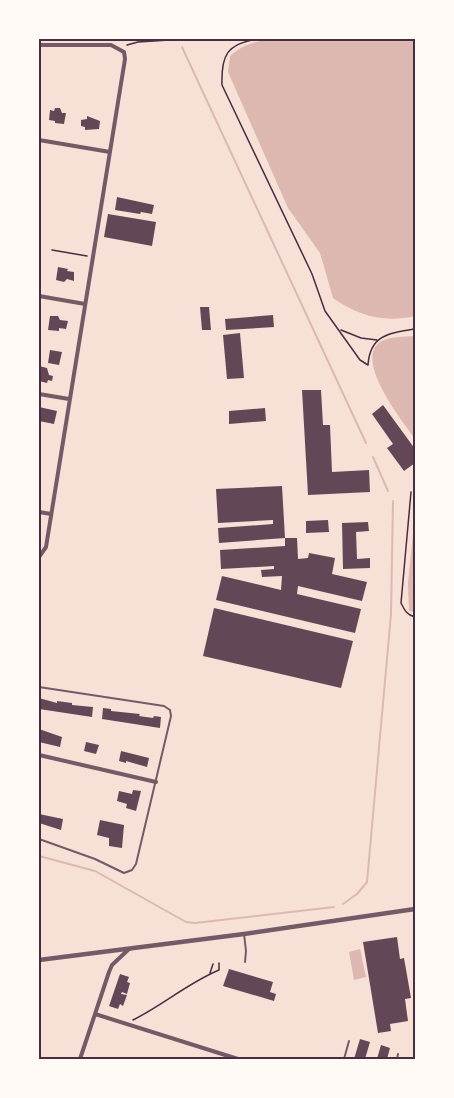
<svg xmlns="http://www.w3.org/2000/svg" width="454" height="1098" font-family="Lato,sans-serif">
	<rect width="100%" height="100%" fill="#f7e1d7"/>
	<!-- water -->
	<path fill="#dcb8b0" d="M270,39h145v277c-30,7 -57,0 -82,-18l-13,-45 -32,-45 -60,-136 2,-16c12,-11 24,-14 40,-17z
		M415,336v103c-12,-17 -64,-82 -33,-98 8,-5 24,-4 33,-5z
		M415,514v98l-6,-1 -1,-28z
		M360,949l6,28 -12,3 -5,-28z"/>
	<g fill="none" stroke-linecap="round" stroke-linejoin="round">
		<!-- stream -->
		<path stroke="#dcb8b0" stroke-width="2" d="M182,47l184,396
			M373,457l15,34
			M39,856l56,15 91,51 9,1 139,-16
			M343,904l14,-10 10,-12 24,-268 2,-113"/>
	</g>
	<!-- building -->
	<path fill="#644757" d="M55,108h5l2,5h4l-2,11 -9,-1v-2l-6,-1 1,-10 4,1z
		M87,116l13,5 -1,8 -14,1v-3l-4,-1v-6l6,-1z
		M117,197l37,8 -2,9 -11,-2 -1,2 -25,-4z
		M108,214l48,8 -4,24 -48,-9z
		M58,267l10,2 -1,2 7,1v9l-7,-2 -3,3 -8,-2z
		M200,307h9l2,23h-9z
		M273,315l1,12 -48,3 -1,-11z
		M50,316h8l2,4 8,1 -2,8 -7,-1v3l-11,-1z
		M240,333l4,45 -17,1 -4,-44z
		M50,350l12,2 -3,13 -11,-2z
		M39,366l8,2 2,7 4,1 -1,5 -4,-1 -1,3 -8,-2z
		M302,390h19l2,35h7l2,47 37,-2 1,22 -62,3z
		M383,405l32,44v14l-11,8 -17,-23 6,-4 -21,-30z
		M39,407l18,4 -3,13 -15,-3z
		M265,408l1,13 -37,3v-13z
		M282,486l3,52 -66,5 -1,-15 55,-4v-4l-55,3 -2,-34z
		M328,520l1,12 -23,1v-12z
		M368,522l1,9 -13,1 1,27 13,-1v10l-27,1 -1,-46z
		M285,538h12l1,21 10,-1 1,-5 26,5 -3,16 35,8 -5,19 -64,-15 -1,8 64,15 -6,24 -139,-33 6,-24 59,14 1,-14 -20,1 -1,-7 13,-1v-3l-53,3 -1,-19 65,-4z
		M214,608l139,33 -12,47 -138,-32z
		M39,698l18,5v-2l15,2v2l21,2 -1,10 -53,-8z
		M103,708l8,1v2l29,3 -1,2 14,2 1,-2 7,1 -1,11 -58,-9z
		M39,729l23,8 -2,10 -21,-5z
		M86,742l13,3 -3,9 -12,-3z
		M121,751l28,7 -2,9 -21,-6v2l-7,-2z
		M133,790l8,1 -5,20 -10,-3 1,-4 -10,-3 2,-10 13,3z
		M39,814l24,5 -2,11 -22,-7z
		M100,820l24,5 -2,23 -13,-2v-8l-12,-3z
		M397,937l3,22 4,-1 7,40 -6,1 3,22 -18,3 1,7 -13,2 -15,-91z
		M229,969l44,13 -3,10 6,2 -2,7 -51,-15z
		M120,974l9,3 -2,5 3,1 -3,11 -5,-2 -1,2 6,1 -4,11 -3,-2 -2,5 -9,-3z
		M360,1039l10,3 -5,17h-11z
		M381,1045l9,3 -3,11h-10z"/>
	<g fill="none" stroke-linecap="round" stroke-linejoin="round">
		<!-- path -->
		<path stroke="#4a2c40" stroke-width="1.5" d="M257,39c-30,5 -36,16 -35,46l90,189 13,37 35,49 8,5c2,-30 21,-32 47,-36
			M127,45l11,-3 47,-3
			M52,250l35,6
			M341,330l20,8 16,2
			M411,492l-10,111c4,8 6,12 14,14
			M210,973l3,-9
			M133,1020c30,-15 55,-37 86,-50v-7"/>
		<!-- service -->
		<path stroke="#755966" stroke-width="2" d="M39,687l125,19 6,4 1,6 -35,148 -4,6 -8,3 -29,-14 -56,-20
			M244,934l2,17 -1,11
			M344,1059l5,-18
			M397,1059l1,-5"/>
		<!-- minor -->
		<path stroke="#755966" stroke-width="4" d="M39,45h72l13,7 1,7 -79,488 -7,10
			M39,140l71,12
			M39,296l46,8
			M39,394l30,5
			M39,512l12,2
			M39,755l117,27
			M95,1014l143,45
			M80,1059l29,-87 3,-7 17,-16"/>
		<!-- tertiary -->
		<path stroke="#755966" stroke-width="4.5" d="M39,960l205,-26 171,-25"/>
	</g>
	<!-- border -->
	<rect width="454" height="1098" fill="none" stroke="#fffaf5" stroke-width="81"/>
	<rect x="40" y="40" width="374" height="1018" fill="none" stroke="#4a2c40" stroke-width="2"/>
</svg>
